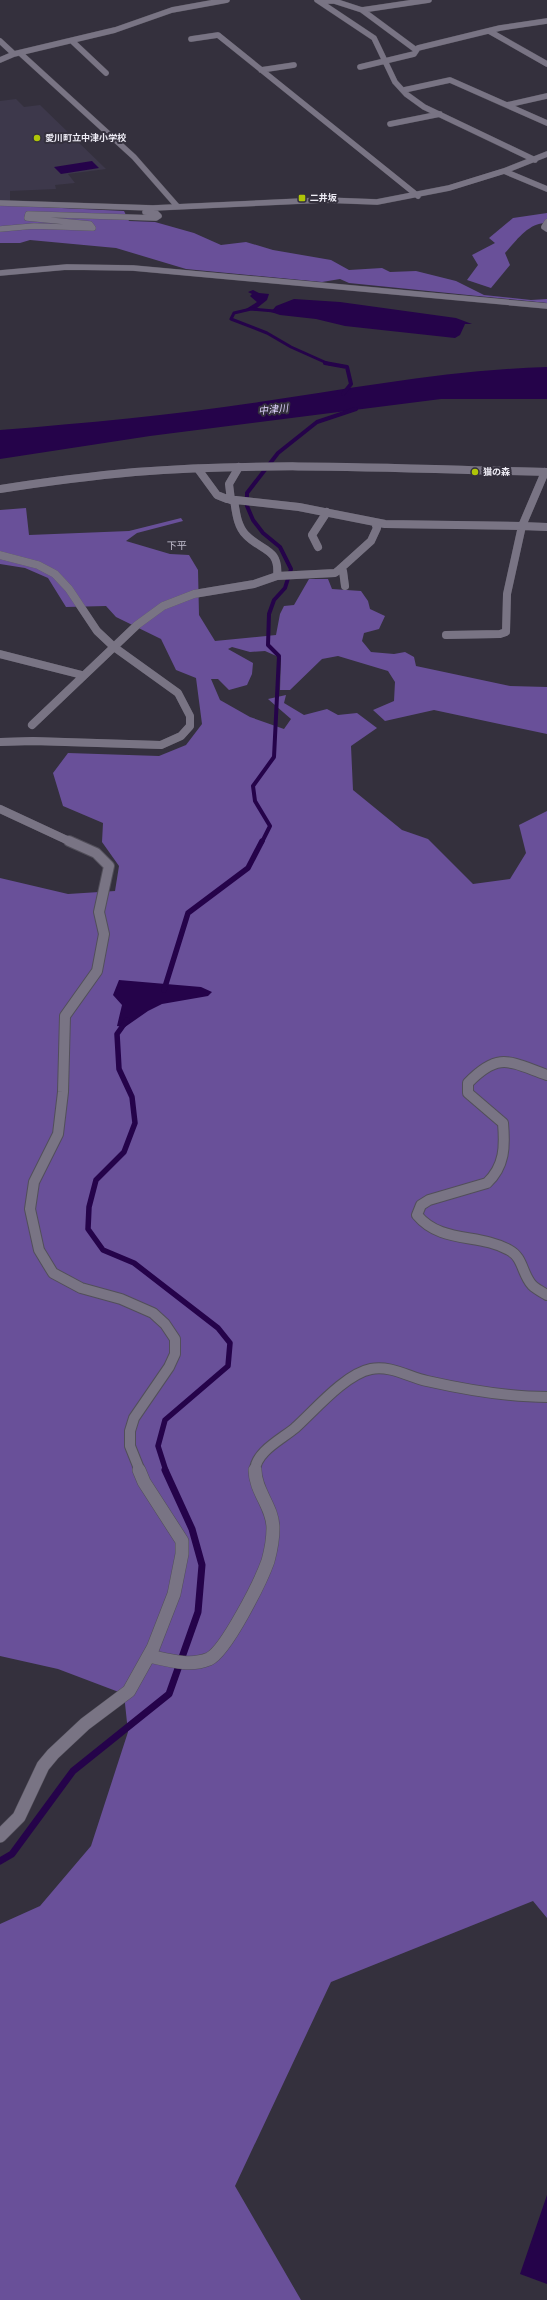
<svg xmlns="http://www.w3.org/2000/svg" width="547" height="2300" font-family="Arial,'Noto Sans JP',sans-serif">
	<rect width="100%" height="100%" fill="#34303d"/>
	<!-- built -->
	<path fill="#3d384b" d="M16,99l8,8 16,-2 66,64 -38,5 7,9 -20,2 1,4 -46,2v10h-10v-100z"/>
	<!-- forest -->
	<path fill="#695099" d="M0,205l124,6 5,10 26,1 39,11 27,12 25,-3 27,8 58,10 18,10 33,-2 8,4 26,-1 40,10 28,14 47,5 16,-1v4l-198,-20 -9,-4 -18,3 -136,-13 -70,-21 -86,-8 -10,3h-20z
		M547,213v10c-18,-1 -31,18 -42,30l5,12 -19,23 -24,-8 11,-15 -6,-10 23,-12 -6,-5 24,-20z
		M26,508l3,27 100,-4 52,-13 2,3 -46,12 -11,8 44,13 19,1 9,15 1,45 16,26 61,-6 4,-21 4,-8 10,-1 15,-26h19l4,10 29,2 7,10 2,8 15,7 -6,13 -15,4 -2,8 9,11 23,2 11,-2 9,5 2,9 94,20 37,1v47l-113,-24 -49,11 -12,-11 21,-9 1,-19 -7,-11 -50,-15 -16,3 -32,31h-10l1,-32 -16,-7 -15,1 -18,-5 -4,2 25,14 -1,11 -5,11 -18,5 -11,-11h-7l9,21 30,17 34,12 7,-10 -23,-20 18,-4 -2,8 20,12 23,-6 11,6 19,-2 20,15 -26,18 2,44 49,40 26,9 45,45 37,-5 16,-26 -7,-28 28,-14v1107l-14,-17 -202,81 -96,204 66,114h-301v-376l40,-18 51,-60 37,-114 -4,-38 -66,-25 -58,-13v-778l68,16 47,-3 4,-25 -17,-24 1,-19 -40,-17 -10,-33 15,-20 91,3 27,-11 16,-21 -6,-46 -20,-8 -15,-31 -45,-22 -10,-11 -40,1 -18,-29 -23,-10 -25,-4v-54z"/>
	<!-- water -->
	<path fill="#25034a" d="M92,161l7,7 -38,6 -7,-7z
		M253,290l6,3 10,1 -2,6 -10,8 3,1 -1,2 -13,-2 11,-7 -7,-6 2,-2 -4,-2z
		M294,299l46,3 116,16 16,6h-7l-5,11 -5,3 -110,-12 -29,-7 -36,-4 -9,-3 5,-6z
		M547,367v32h-106l-291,37 -150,23v-29c86,-7 173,-15 259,-28 96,-14 190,-32 288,-35z
		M119,980l82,7 11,5 -4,4 -46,8 -14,7 -23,16 -8,-1 5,-21 -9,-10z
		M547,2195v89l-27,-10z"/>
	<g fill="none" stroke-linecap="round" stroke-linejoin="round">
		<!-- stream-far3 -->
		<path stroke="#25034a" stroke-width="3" d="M274,311l-23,-2 -17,4 -3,6 36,14 24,14 38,17"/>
		<!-- stream-far2 -->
		<path stroke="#25034a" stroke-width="4" d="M325,363l22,4 4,17 -8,10
			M262,842l8,-16 -15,-25 -2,-15 21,-29 5,-101 -11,-11 1,-31 5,-14 11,-12 6,-19 -11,-22 -17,-14 -10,-13 -6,-14v-13l31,-40 39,-31 39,-13"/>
		<!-- stream-far1 -->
		<path stroke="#25034a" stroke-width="5.5" d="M164,990l24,-77 60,-45 14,-27
			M127,1020l-10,14 2,35 13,28 3,26 -11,29 -28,28 -7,27 -1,22 15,21 31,13 84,65 12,15 -2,23 -63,54 -7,26 8,25"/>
		<!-- stream -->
		<path stroke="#25034a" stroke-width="7" d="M0,1861l12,-7 61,-83 96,-77 29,-82 4,-47 -10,-36 -27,-59"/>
		<!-- street-far3 casing -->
		<g stroke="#524f5a" stroke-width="6">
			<path id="street-far3" d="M317,0l57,38 21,44 11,12 18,13 111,53
				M319,1h15l28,9 67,-10
				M362,10l54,40
				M489,31l58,33
				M191,39l27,-4 200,161
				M0,41l14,13
				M72,41l34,32
				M20,53l114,104 43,49
				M0,60l14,-6 101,-24 57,-20 55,-10
				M360,67l54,-13 4,-6 82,-20 47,-7
				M261,70l33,-5
				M404,90l46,-10 97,43
				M507,105l40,-9
				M390,124l50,-10
				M504,171l43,18
				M0,203l153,5 171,-8 53,2 72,-14 55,-17 43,-17
				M547,222l-3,5 3,2
				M0,229l34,-3 59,2 -3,-4 -63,-6 1,-4 128,4 3,-2 -3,-3 -11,-1
				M0,273l67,-6 66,1 414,38"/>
		</g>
		<!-- street-far2 casing -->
		<g stroke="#524f5a" stroke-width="8">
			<path id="street-far2" d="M198,469l19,26 10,4 72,8 86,17 137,2 -15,68 -1,38 -6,2 -54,1
				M545,472l-23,54 25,1
				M231,500l-2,-16 10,-17
				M234,500c2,12 3,26 12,35 15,16 34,13 31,41l58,-3 5,-4
				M318,547l-6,-12 15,-23
				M0,555l38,10 17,9 14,15 28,42 17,16 64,46 12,23v10l-9,10 -20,9 -128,-4 -33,1
				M345,586l-2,-15 -3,-2 31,-28 6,-13 -2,-5
				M0,654l82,21
				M32,725l105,-100 26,-19 31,-12 60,-10 23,-8
				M0,809l71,33"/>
		</g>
		<!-- street-far1 casing -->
		<g stroke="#524f5a" stroke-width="12">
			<path id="street-far1" d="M69,841l27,12 13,13 -10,46 5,22 -7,37 -32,45 -2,76 -5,42 -24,48 -4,27 9,41 14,23 28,15 40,11 32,14 12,11 10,15v15l-6,13 -35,51 -4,13v15l10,25
				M547,1075c-37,-13 -48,-24 -79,8v10l35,30c2,23 2,43 -16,60l-58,17 -8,5 -4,10c24,29 62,18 92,35 14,7 13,24 23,35 4,4 10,7 15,10
				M255,1471c0,-19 27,-32 40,-43 19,-17 50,-54 76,-59 19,-4 38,8 56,12 40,9 79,16 120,16"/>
		</g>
		<!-- street casing -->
		<g stroke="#524f5a" stroke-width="14">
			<path id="street" d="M149,1656c19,4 41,11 60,3 17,-8 52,-78 59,-98 3,-11 5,-22 5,-33 0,-21 -18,-37 -18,-58
				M0,1836l19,-19 24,-51 10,-12 32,-30 44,-33 24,-43 21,-54 8,-40v-13l-38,-59 -5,-12"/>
		</g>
		<!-- secondary casing -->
		<g stroke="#524f5a" stroke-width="8">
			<path id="secondary" d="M0,489c45,-7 90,-13 135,-17 137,-11 275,-3 412,0"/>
		</g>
		<!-- street-far3 -->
		<use href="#street-far3" stroke="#797484" stroke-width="5.5"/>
		<!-- street-far2 -->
		<use href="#street-far2" stroke="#797484" stroke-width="8"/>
		<!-- street-far1 -->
		<use href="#street-far1" stroke="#797484" stroke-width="10"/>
		<!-- street -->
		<use href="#street" stroke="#797484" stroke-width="13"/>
		<!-- secondary -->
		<use href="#secondary" stroke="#797484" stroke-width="8"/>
	</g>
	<!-- markers -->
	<g fill="#afc508" stroke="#34303d" stroke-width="1.5">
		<circle cx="37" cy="138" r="4"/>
		<rect x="298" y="194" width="8" height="8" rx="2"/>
		<circle cx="475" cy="472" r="4"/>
	</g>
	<g text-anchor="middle" stroke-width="4" stroke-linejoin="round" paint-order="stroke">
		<!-- far-poi labels -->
		<g font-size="9" font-weight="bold" fill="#eeecf5" stroke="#34303d" text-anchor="start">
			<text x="45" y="141">愛川町立中津小学校</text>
			<text x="310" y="201">二井坂</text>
			<text x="483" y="475">猫の森</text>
		</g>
		<!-- far-water labels -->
		<g font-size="10" font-style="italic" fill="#ded2fc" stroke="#34303d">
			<text transform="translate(273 409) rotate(-6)" y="4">中津川</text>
		</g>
		<!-- far-neighbourhood labels -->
		<g font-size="10" fill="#c5c0d1" stroke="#34303d">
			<text x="177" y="549">下平</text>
		</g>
	</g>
</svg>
